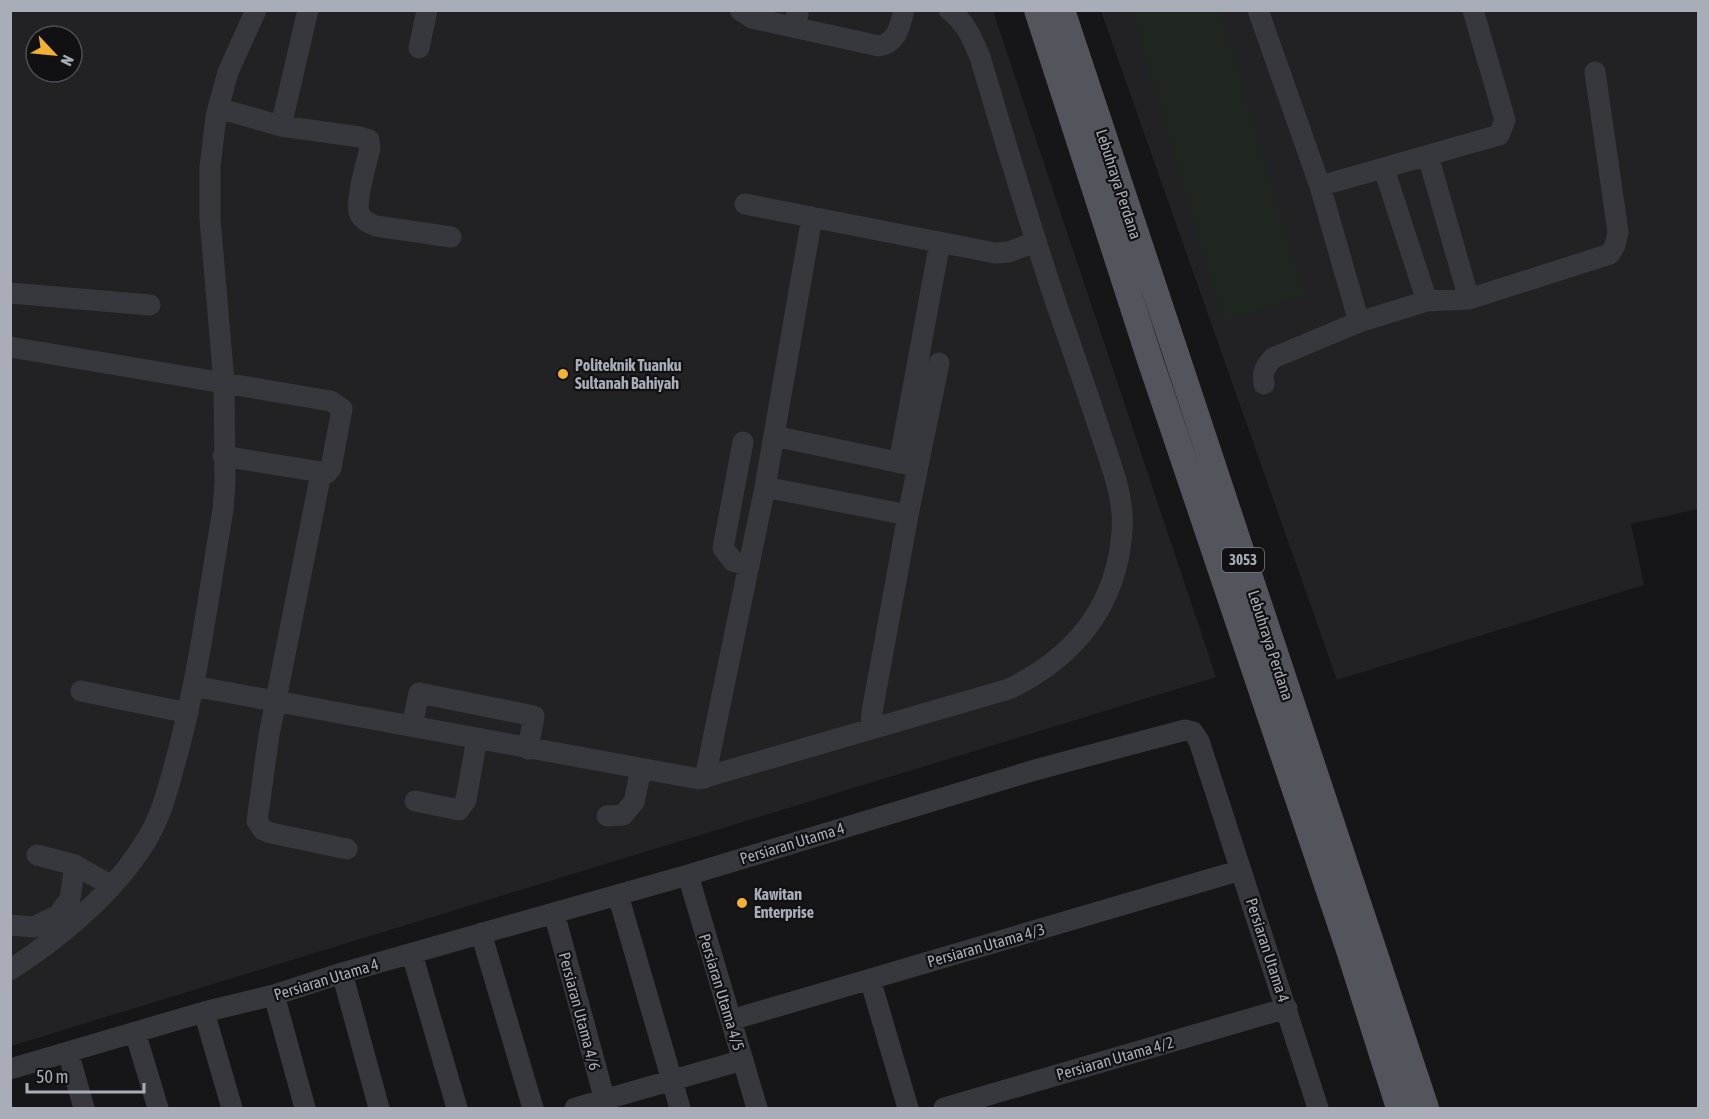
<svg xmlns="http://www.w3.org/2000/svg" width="1709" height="1119" font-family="'Asap Condensed',sans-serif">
	<rect width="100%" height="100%" fill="#161618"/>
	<!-- built -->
	<path fill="#222225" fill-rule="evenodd" d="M11,11h982l223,666 -1205,369zM36,36h36v36h-36z
		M1101,11h595l2,6v492l-67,15 13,61 -307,95z"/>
	<!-- park -->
	<path fill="#1e261f" d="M1138,10l83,1 84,285 -82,25 -91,-309z"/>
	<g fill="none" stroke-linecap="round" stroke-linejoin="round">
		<!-- minor -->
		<path stroke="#37383d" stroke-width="21" d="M740,10l12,8 127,28c18,-3 21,-20 25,-36
			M1258,10l62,176 39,136
			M795,28l3,-14 -2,-4
			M419,48l8,-38
			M218,108l63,18 79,11 9,3 1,8c-3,14 -16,55 -10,67 4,6 10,9 16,11l75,11
			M281,126l27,-116
			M1428,156l41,143
			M1384,169l43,132
			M1320,186l179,-51 6,-15 -32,-110
			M745,204l250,49 14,-1 26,-10
			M10,293l140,12
			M10,347l321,54 11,8 -11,59 -4,5 -104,-17
			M1264,384c-2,-12 1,-17 9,-26l86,-36 68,-21 42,-2 141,-45 5,-9 3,-13 -23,-160
			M774,436l137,29
			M743,442l-20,106 10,13 16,5
			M899,463l41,-221
			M321,473l-52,262 -12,86 6,9 8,3 76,16
			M765,487l143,28
			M193,686l506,93 310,-90c66,-32 108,-84 113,-158 3,-32 -11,-66 -21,-97 -14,-42 -28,-83 -43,-125 -28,-83 -53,-168 -78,-252 -7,-17 -15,-36 -31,-47
			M81,691l107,22
			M412,726l7,-33 115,23 -6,33
			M871,728l1,-16 36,-197 31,-152
			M705,778l60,-291 47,-270
			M415,801l44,9 7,-10 11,-62
			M607,816l16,-1 11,-13 7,-33
			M37,855l38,10 35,20
			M688,875l69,233
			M618,895l62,213
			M554,913l53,195
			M10,925l24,2 24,-12 12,-16 5,-34
			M481,933l52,175
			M412,954l45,154
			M10,970c52,-34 109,-81 140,-136 14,-25 20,-54 28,-82 21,-79 31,-161 45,-242l2,-28 -1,-100 -14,-163v-52l6,-51 12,-44 28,-62
			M342,973l37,135
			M870,979l38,129
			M274,995l31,113
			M204,1012l28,96
			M731,1020l510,-150
			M135,1032l23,76
			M68,1052l16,56
			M10,1069l194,-57 70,-17 68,-22 346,-98 347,-105 150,-40 8,2 6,9 119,367
			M575,1108l168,-48
			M944,1108l343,-100"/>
		<!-- major -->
		<path stroke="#53555c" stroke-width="26" d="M1037,10l113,350 199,590 50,158
			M1062,10l364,1098"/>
	</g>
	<!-- markers -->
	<g fill="#f2b134" stroke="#111113" stroke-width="2">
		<circle cx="563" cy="374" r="6"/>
		<circle cx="742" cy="903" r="6"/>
	</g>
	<g text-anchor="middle" stroke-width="4.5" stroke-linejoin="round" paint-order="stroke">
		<!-- shield labels -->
		<rect fill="#111113" stroke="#7b7e86" stroke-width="1.5" x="1222" y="548" width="42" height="24" rx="4.5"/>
		<g font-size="15" font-weight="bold" fill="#a8adb8">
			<text x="1243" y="565">3053</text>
		</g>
		<!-- street labels -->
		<g font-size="16" fill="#a8adb8" stroke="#111113">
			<text transform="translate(1119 184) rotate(72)" y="6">Lebuhraya Perdana</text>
			<text transform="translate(1271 645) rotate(72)" y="6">Lebuhraya Perdana</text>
			<text transform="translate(792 843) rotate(-17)" y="6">Persiaran Utama 4</text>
			<text transform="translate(986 945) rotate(-16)" y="6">Persiaran Utama 4/3</text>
			<text transform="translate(1268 950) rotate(72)" y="6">Persiaran Utama 4</text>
			<text transform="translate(326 979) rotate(-17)" y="6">Persiaran Utama 4</text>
			<text transform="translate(722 992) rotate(73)" y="6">Persiaran Utama 4/5</text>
			<text transform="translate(580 1011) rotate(75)" y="6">Persiaran Utama 4/6</text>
			<text transform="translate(1115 1058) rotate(-16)" y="6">Persiaran Utama 4/2</text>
		</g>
		<!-- poi labels -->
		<g font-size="16" font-weight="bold" fill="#a8adb8" stroke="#111113" text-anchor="start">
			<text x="575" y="371">Politeknik Tuanku<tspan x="575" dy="18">Sultanah Bahiyah</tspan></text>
			<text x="754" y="900">Kawitan<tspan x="754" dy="18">Enterprise</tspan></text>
		</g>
	</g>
	<!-- border -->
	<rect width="1709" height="1119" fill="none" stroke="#a8adb8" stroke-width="24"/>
	<!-- north arrow -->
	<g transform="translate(54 54) rotate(116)"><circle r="28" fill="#111113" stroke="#4d4f55" stroke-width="1.5"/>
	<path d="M0-4.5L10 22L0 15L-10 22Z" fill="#f2b134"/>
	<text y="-9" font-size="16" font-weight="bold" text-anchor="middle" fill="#a8adb8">N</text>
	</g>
	<!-- scale -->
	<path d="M27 1083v9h117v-9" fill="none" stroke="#a8adb8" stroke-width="3"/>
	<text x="36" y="1083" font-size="18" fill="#a8adb8" stroke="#111113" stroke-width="4.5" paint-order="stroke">50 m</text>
</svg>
